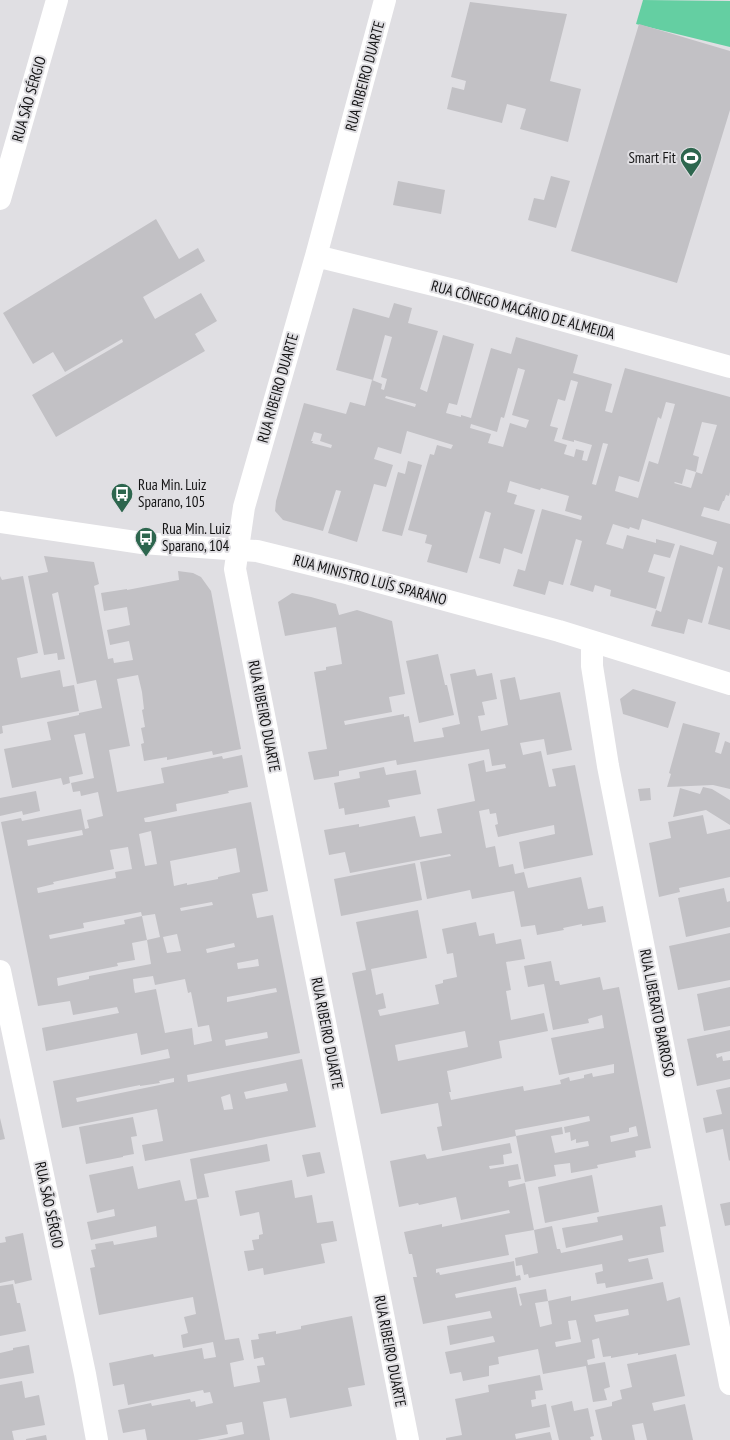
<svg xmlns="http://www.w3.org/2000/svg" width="730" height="1440" font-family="'PT Sans Narrow',sans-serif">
	<rect width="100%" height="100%" fill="#e0dfe3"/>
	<!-- green -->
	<path fill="#64cfa2" d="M643,0l87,1v46l-94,-23z"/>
	<!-- building -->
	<path fill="#c2c1c5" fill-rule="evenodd" d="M470,2l97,12 -17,67 31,8 -13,53 -48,-13 6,-20 -19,-5 -5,19 -55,-14 5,-22 12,3 2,-9 -15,-4z
		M639,24l91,27v59l-53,173 -106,-32z
		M551,176l19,5 -14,47 -28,-8 6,-22 10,2z
		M398,181l47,9 -4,24 -48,-9z
		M156,219l23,40 19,-11 7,13 -62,36 12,22 46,-26 16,28 -22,13 10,17 -149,86 -24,-42 91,-53 -1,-3 -57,33 -12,-20 -20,12 -30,-51z
		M394,303l18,5 -4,15 30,8 -18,58 7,3 16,-57 31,9 -17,61 -8,-2 -3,10 15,4v-2l10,3 20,-70 20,6 5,-17 62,18 -5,18 39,11 -7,27 7,2 13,-45 105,29v95l-1,4 -3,-1 -2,6h-1l-4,10 -15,-4 -3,9 29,8v106l-22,-6 15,-56 -5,-2 -16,57 -14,-4 -4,15 -33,-8 5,-16 5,2 19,-67 33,10 4,-13 -75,-23 -3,11 -9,-3 -1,2 -16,-5 -7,20 17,5 4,-14 29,8v-4l19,5 -5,14 -16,-4 -6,18 17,5 -9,32 -46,-13 1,-6 -16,-5 -2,7 -23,-7 12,-44 -6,-2 -13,46 -14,-4 -4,14 -32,-9 5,-17 7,2 17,-62 39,11 1,-4 -17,-5 4,-15 -28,-8 -1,2 -30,-9 -3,11 10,3 -3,9 21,6 -13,44 -18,-6 -4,16 -21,-6 12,-45 -6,-2 -18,62 -40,-11 5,-17 -7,-2 2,-8 -19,-5 22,-76 4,1 3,-10 14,4 2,-4 -46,-14 -6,23 -23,-7 -4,12 19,6 -7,22 -12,-3 -17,58 -29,-9 13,-42 -5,-1 -13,41 -40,-11 -8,-9 1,-10 28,-98 42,11 4,-12 15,4 7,-26 10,4 -1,5 3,1 3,-11 -6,-2 11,-40 -7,-2 -12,45 -37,-10 17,-62 36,10zM518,368l7,2 -13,45 17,5 -3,8 -16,-5 -7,24 -15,-4 3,-9 -21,-6 1,-4 26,8 4,-15 3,1zM571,380l7,2 -16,57 12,3v-2l18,5 -5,16 -5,-1 2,-9 -8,-2 -2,8 -10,-3 3,-9 -13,-4 4,-13 -8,-2 8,-27 7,2zM386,396l30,8 -1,3 -30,-9zM666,402l9,2 -17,60 -9,-3 -11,37 -23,-7 4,-15 20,6 19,-65 3,2zM702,422l15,3 -15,49 -6,-2 -5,16 -17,-5 1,-1 7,2 4,-15 10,3 3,-15 -6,-2zM314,432l8,2 -2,7 12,4 -1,3 -19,-5 1,-2h-2zM603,443l5,1 -12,41 -4,-1z
		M408,461l14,4 -20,71 -20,-5 16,-59 7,2z
		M44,556l50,6 5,22 -5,2 14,73 5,-1 1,5 19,-3 -4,-19 -19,4 -3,-15 23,-5 -3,-18 -23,4 -3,-18 26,-4v1l52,-10 -1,-9 15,2 8,4 10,14 30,158 -28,6 -1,-4 -45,9v-3l-23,4 -3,-17 3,-1 -3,-15 4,-1 -3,-17 2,-1 -2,-17 -4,-17 -21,4 13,67 -21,4 8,42 47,-9 -3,-15 61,-12 1,3 19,-4 6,32 -20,4 1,2 -53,11 1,7 -33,7 1,4h4l102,-20 17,89 -16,3 5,24 16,-3 27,138 -113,22 1,7 114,-23 14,68 -171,34 -3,-16 21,-4 -6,-32 -95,19 -9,-47 117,-23 -2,-9 -27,6 -4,-22 -91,18 -4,-23 77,-15 -2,-6 -44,8 -3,-14 -32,5 -37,-184 20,-4 1,3 59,-12 4,20 4,-1 -2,-8 16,-4 -5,-24 -17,4 -1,-5 -7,1 -2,-9 23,-5 -9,-45 -11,2 9,39 -14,3 1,6 -7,2 -2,-7 -49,10 -8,-39 47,-9 -4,-18 32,-7v-2l23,-5 -6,-28 -19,4 -19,-92 -6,2 13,65 -7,1 -1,-7 -13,2 -16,-79 20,-4zM82,830l1,5 -55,11 -1,-6zM151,831l6,33 -12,2 -6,-32zM128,847l4,22 -17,3 1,6 -78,15 -1,-5 17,-4 -1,-2 61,-13 -4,-19zM236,848l4,24 -22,5v2l-31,6v-2l-13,3 -4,-25zM212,902l1,3 -32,6 -1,-3zM141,912l1,4 13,-2 5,23 -13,3 4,24 -62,12v3l-31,7 -1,-8 61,-12 -1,-3 18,-3 -3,-17 15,-3 -5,-24 -18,4 1,4 -75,15 -1,-4 35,-7 -1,-5zM177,934l4,17 -14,2 -4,-16zM234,943l1,4 -28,6 -1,-4zM258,959l1,7 -21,3 -1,-6zM153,976l2,9 30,-6 3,14 3,-1 7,35 11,-2 3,16 -18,4 -2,-17 -27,5 -9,-44 -21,4 -1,-5 -1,-9zM276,988l1,4 -50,10v-5zM267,1032l1,6 -42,8 -1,-6zM174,1078v4l-97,20 -1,-4 64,-13v1l20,-3 -1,-2zM286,1083l2,8 -42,8 -2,-7zM230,1094l3,15 -9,1 -3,-13z
		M0,576l2,4 21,-4 15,77 -21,5 4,20 39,-8 3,17 11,-2 5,26 -77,15 1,7 -3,1z
		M292,593l19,4 25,7 3,11 18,-5 35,11 13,73 -16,3 3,15 -48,9 1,4 59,-11v3l5,-1 5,26 30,-5 -2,-9 18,-4 -10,-50 25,-5 2,7 15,-3 5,26 -15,3 3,13 -7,1 3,15 27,-6 -8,-45 15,-3 5,23 40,-8 12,58 -25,5 -3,-16 -24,4 3,12 18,-4 8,36 7,-1 -4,-17 23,-4 18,90 -69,14 -5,-27 36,-8 -1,-9 -56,12 -3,-12 3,-1 -2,-11 -6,1 -1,-5 -10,2 7,37 9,-2 4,21 14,-3 2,10 9,-2 4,16 53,-11 7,32 15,-3 3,16 -24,4v-2l-19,4 1,2 -27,5 -2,-10 -14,2 -7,-36 -42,8 -2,-9 -43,9 -7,-37 31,-6 -1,-2 -100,19 -5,-21 -16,3 -5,-25 35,-6v3l56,-11 5,21 22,-4 -5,-24 38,-8 -7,-37 16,-4 2,12 20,-4 -1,-4 -13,2 -3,-17 -92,16 -1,-5 -57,11v5l-25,4 -6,-28 19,-3 -13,-77 12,-2v-3l16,-3 -6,-37 -51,9 -7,-34z
		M438,654l7,31h2l7,30 -35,8 -13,-62z
		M633,689l43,13 -8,26 -45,-14 -3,-15z
		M683,723l37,10 -5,19 6,2 4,-13 5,2v46l-17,-4 -46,2 4,-13 -2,-1z
		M384,767l2,8 30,-5 5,24 -33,6 2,7 -45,8 -1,-7 -5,1 -5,-26 26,-5 -1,-6z
		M703,787l9,2 18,11v25l-24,-15 -33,7 7,-29 20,6z
		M650,788l1,12 -11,1 -2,-12z
		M36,791l4,20 -17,4 -1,-4 -22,5v-18z
		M703,815l4,19 23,-5v48l-51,11 1,4 -21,5 -10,-54 22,-5 -3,-16z
		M415,863l7,37 -81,16 -7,-37z
		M724,888l3,14 3,-1v26l-44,10 -8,-39z
		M418,910l9,48 -56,11 5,26 7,-2 3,15 -8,2 2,6 59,-12 -4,-19 8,-2v-3l14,-3 -4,-24 -6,1 -5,-25 34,-7 3,14 15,-3 2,11 25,-5 4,20 -19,3 5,28 -5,1 5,29 33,-7 4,18 -49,10 3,17 -55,13 4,21h-2l2,8 72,-14 1,5 37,-7 -1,-4 9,-3 1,4 14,-3v-3l8,-2 1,4 21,-4v-9l-55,11 -8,-37 53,-10 -2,-13 -14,4 1,4 -36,7 -9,-46 -16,3 -4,-21 27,-5 4,20h4l1,4 40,-8 3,13 16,-3 32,161 -16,3 1,6 -39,8 1,3 -27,5 -1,-10 -16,2 2,11 -31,6 -9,-46 46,-9 1,7 -12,2 4,17 34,-7 -1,-5 -12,2v-4l-5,2 -1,-9 -5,1 -1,-6 26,-6 -1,-5 -74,14 1,6 -74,15 -5,-24 5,-1 -4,-23 -57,11 -29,-141 14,-3 -10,-48zM465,1031l3,16 -70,14 -3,-16zM636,1126l2,10 -27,6 -1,-6 19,-4v-4z
		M730,933v47l-52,10 -9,-44z
		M730,987v39l-26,5 -7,-37z
		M730,1030v21l-14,3 1,4 5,-2 1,5 7,-1v19l-33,7 -10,-47z
		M730,1087v73l-1,1 -6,-32 -17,4 -3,-15 19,-4 -6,-24z
		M133,1117l4,19 -6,1 3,17 -11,2v1l-37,7 -7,-37z
		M0,1118l5,21 -5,1z
		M510,1143l2,10 -9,2 1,9 -15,2 1,3 28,-5 3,15 -13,2 1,6 16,-4 9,47 -29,5 4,20 -73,14v4l3,-1 1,3 74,-14 2,15 4,-1 1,5 -66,14 1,4 60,-11 4,19 2,-1 -3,-11 27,-5 2,12 23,-5v5l92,-19 4,19 13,-4 10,48 -52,10v-2l-27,5v-2l-8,1 -4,-19 -7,2 3,18 -8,2 1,5 17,-3 5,25 -6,2 3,11 -14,2 -7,-36 -43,8 -5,-25 -40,8 1,7 -10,2v10l-26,5 -2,-9 -11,2 -5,-22 50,-10 -2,-6 -43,9 -3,-19 45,-8 -2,-7 -67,13 -10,-47h4l-5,-23h-3l-5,-22 38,-8v3l68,-14 -1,-3 -48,10 -5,-23 -37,8 -1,-2 -19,4 -9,-46 35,-7 2,5zM548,1301l4,23 -12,3 -5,-24zM628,1309l1,6 -33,7 -2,-7zM576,1320l5,22 -25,5 -1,-5 16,-3 -3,-18z
		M267,1144l3,17 -66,13 5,23 -12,2 -7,-40z
		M320,1152l5,21 -18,4 -5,-22z
		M133,1166l5,23 42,-9 5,21 12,-2 28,141 14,-2 5,22 -14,3 4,24 26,-5 -3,-16 8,-1 -2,-8 -9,2 -3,-19 8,-1 -1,-5 18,-3v3l25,-5v-3l51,-10 13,69 -17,3 4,18 -62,12 -4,-20 -23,4 7,38h-53l27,-6 -2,-12 -16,3 2,9 -31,6h-50l-2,-11 -22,4 -5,-23 33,-7 1,3 38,-7 1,3 4,-1 1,6 17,-4 -3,-11 -6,1 -1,-3 -75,15 -4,-21 -11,2 -4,-23 44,-9 1,3 48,-9 2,11 12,-2 -3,-15 -30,6 -2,-13 7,-2 -4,-16 12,-3 -3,-17 -94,18 -9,-47 5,-1 -4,-17 5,-1 -1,-5 18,-3 1,4 43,-8 -1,-11 -65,14 -4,-18 28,-6 -1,-7 -17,4 -8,-38z
		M592,1175l7,37 -54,11 -7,-36z
		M292,1180l3,18 17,-3 5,28 16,-2 4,20 -16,3 4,19 -61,12 -1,-7 -15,3 -4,-20 10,-1 -2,-10 7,-1v-4l4,-1 -4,-22 -19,4 -5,-25z
		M730,1202v23l-5,1 -5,-22z
		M662,1205l4,21 -6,1 4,25 -36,7 1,3 19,-4 5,21 -47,9 -1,-5 -8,1 -2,-11 8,-2 -1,-7 -73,14 -1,-4 -4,1 -2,-10 -6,1 -1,-8 23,-5 -4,-23 18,-4 5,23h3l1,4 62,-13 -1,-5 -56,13 -4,-20 36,-6 -1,-5z
		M23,1233l9,47 -17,4 -1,-4 -14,3v-40l6,-1 -1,-5z
		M13,1284l4,19h3l6,28 -26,5v-50z
		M29,1345l5,28 -34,6v-26l13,-3v-2z
		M676,1354l9,42 -33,7 2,8 31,-7 8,36h-46l-4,-17 -11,2 3,15h-33l-7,-30 17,-4v-4l10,-3 -2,-9 12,-3 -5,-23z
		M540,1375l3,15 -8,1 1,8 -5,1 1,7 14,-3 4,23 -35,7 1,5 34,-7 2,8h-106v-2l16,-3 -7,-36 34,-7 -1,-7z
		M22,1381l3,17 14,-3 6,30 -33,6 2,9h-14v-55z
		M572,1401l2,10 14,-3 6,28 -4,1 1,3h-32l-8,-34z
		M46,1435l1,5h-21v-1z"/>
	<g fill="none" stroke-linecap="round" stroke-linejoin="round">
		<!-- street -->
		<path stroke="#fff" stroke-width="22" d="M385,0l-69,256 -72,251 -9,62 173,871
			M0,199l57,-199
			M316,256l142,35 272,76
			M0,522l142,21 115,8 85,21 217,59 171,53
			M592,642v24l16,100 122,618
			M0,971l85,403 12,66"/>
	</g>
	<!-- icons -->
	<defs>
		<g id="stadium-pin" transform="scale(1.15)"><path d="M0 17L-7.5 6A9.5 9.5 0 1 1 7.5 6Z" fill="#2d664e" stroke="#e0dfe3"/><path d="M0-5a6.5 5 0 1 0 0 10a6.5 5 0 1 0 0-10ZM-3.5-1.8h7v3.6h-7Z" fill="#fff"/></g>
		<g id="bus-pin" transform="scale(1.15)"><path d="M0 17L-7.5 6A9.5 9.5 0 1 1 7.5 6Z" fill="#2d664e" stroke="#e0dfe3"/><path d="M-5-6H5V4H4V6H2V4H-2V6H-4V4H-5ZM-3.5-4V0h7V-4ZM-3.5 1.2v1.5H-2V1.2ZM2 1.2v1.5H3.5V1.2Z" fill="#fff"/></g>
	</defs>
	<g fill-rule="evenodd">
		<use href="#stadium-pin" x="691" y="158"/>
		<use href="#bus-pin" x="122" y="494"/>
		<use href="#bus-pin" x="146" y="538"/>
	</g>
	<g text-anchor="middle" stroke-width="4" stroke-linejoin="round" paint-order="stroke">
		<!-- street labels -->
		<g font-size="15" fill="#141415" stroke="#e0dfe3">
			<text transform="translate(365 76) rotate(-75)" y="5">RUA RIBEIRO DUARTE</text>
			<text transform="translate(29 99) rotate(-74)" y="5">RUA SÃO SÉRGIO</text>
			<text transform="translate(523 310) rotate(15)" y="5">RUA CÔNEGO MACÁRIO DE ALMEIDA</text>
			<text transform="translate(278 388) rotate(-74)" y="5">RUA RIBEIRO DUARTE</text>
			<text transform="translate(370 580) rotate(15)" y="5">RUA MINISTRO LUÍS SPARANO</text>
			<text transform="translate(264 716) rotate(79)" y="5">RUA RIBEIRO DUARTE</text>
			<text transform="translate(657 1013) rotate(79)" y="5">RUA LIBERATO BARROSO</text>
			<text transform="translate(327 1033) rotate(79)" y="5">RUA RIBEIRO DUARTE</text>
			<text transform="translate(49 1205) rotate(78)" y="5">RUA SÃO SÉRGIO</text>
			<text transform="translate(390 1351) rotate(79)" y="5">RUA RIBEIRO DUARTE</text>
		</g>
		<!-- poi labels -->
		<g font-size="15" fill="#141415" stroke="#e0dfe3" text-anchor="start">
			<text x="676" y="163" text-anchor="end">Smart Fit</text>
			<text x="138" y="490">Rua Min. Luiz<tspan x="138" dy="17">Sparano, 105</tspan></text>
			<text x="162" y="534">Rua Min. Luiz<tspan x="162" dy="17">Sparano, 104</tspan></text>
		</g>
	</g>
</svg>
